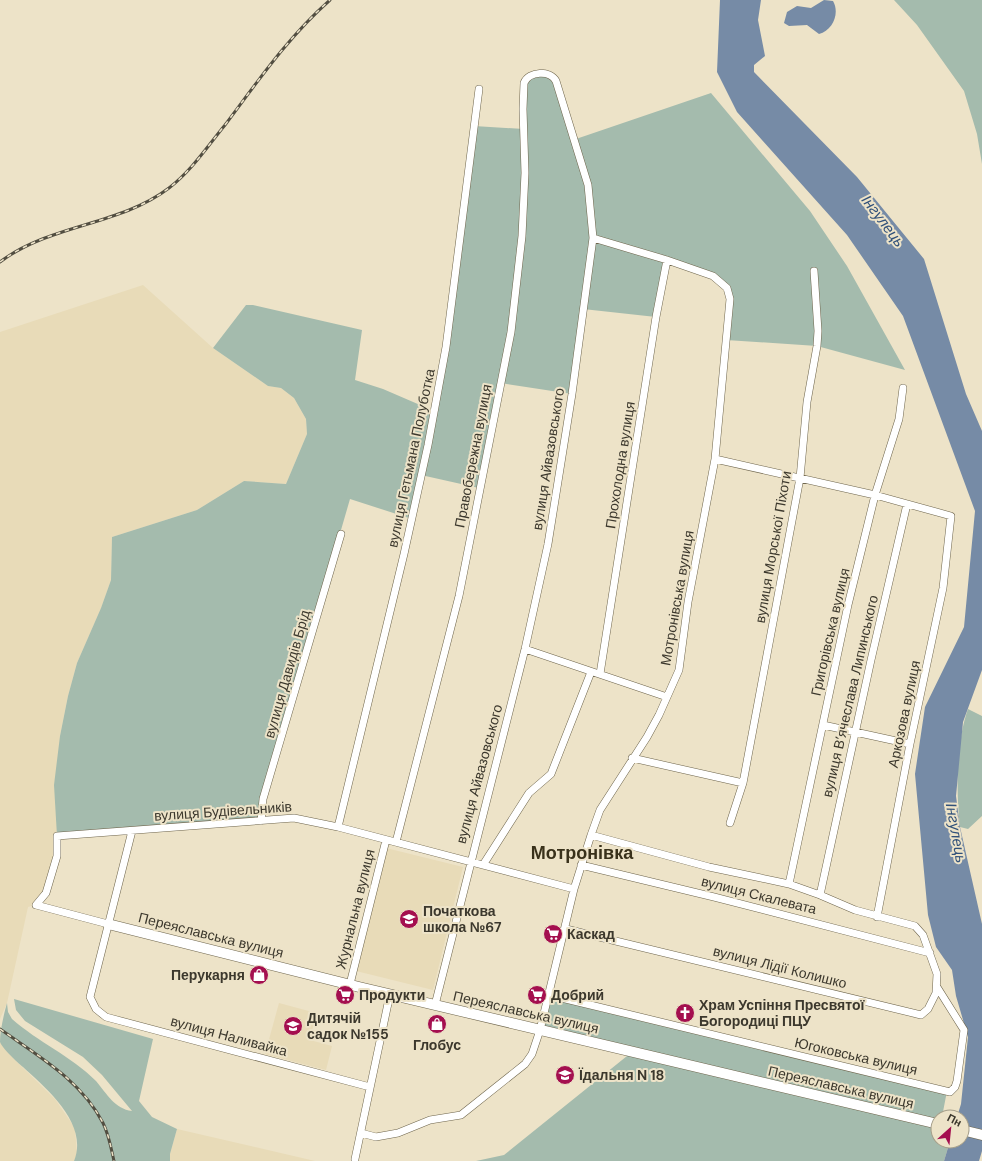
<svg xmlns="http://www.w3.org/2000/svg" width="982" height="1161" font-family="'DM Sans',sans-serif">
	<rect width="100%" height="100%" fill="#ede3c8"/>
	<!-- built -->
	<path fill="#e8dbb8" d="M143,285l70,63 55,38 13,2 13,10 12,21 1,15 -21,50 -42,-3 -47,29 -85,27 -1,43 -10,28 -24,55 -9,33 -8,40 -3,100 -11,57 -10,12 -8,2 -21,96 -7,16v-687z
		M386,848l77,19 -30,123 -77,-19z
		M279,1003l37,10 -6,27 22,6 -6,24 -61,-16z
		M0,1042l15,18 40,39 20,29 2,26 -3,7h-74z
		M177,1129l138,32h-145v-7z"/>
	<!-- green -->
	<path fill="#a4bbad" d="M894,0h88v164l-5,-30 -13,-43 -47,-66z
		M552,75l21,65 138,-47 99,118 37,55 58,104 -88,-24 -91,-6 4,-41 -8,-16 -55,-23 -11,57 -73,-8 -11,85 -72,-11 -21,105 -58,-13 -9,44 -62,-20 -87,300 -2,22 -204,15 -3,-51 6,-49 8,-40 9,-33 24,-55 10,-28 1,-43 85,-27 47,-29 42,3 21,-50 -1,-15 -12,-21 -13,-10 -13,-2 -55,-38 33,-43h7l109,25 -7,50 28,9 51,22 40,-285 50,3 -1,-20 5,-32z
		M968,709l14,7v100l-14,13 -8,-2c-4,-35 -4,-85 8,-118z
		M549,995l398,96 -5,26h-4v24h12l-6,20h-468l28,-6 128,-103 -92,-22z
		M14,999l139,40 -14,62 13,16 25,12 -7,25v7h-96c15,-37 -27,-72 -51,-94 -6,-5 -20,-18 -23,-25 0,-12 4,-28 7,-39l1,9 4,7c26,23 59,37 84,62 11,13 19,28 36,30l-30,-36 -19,-18 -58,-36 -9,-11z"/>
	<!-- water -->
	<path fill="#768ba6" d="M720,0h41l-3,20 7,36 -11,9v7l103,105 67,82 42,135 16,37v239l-19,52 -7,74 4,31 22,97v227l-3,10h-35l6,-20h12v-24h-5l4,-13 7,-67 -12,-41 -4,-26 -16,-23 -8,-32 -13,-141 10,-67 39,-80 11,-116 -72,-195 -56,-81 -110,-123 -20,-40z
		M824,0l9,1c7,12 0,29 -14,33l-12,-9 -18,1 -5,-3 3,-11 10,-6 14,2z"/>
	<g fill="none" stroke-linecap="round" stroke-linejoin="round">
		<!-- street casing -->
		<g stroke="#6e654c" stroke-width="8">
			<path id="street" d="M715,459l160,36 76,21 -8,72 -33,156 -33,173
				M525,649l142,48
				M600,674l56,-357 11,-57
				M823,725l87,19
				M632,758l111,25
				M261,821l2,-22 78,-265
				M730,823l13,-40 57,-305 7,-76 10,-56 1,-15 -4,-60
				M338,827l66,-273 24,-109 18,-98 33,-258
				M132,831l-42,166 6,12 10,8 264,70
				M396,842l63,-246 52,-264 11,-96 3,-63 -2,-64 1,-26c5,-12 26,-13 32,-2l32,104 5,53 -21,156 -24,150 -23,105 -90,356
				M483,865l46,-72 22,-19 40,-102
				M581,865l133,32 216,56
				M789,884l59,-279 27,-110 24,-76 4,-31
				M820,895l51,-235 36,-156
				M108,924l-72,-19 10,-12 11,-37v-20l237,-18 44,9 236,62
				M566,929l355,86 7,-6 8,-16 1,-19 -14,-39 -8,-9 -60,-16 -35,-15 -31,-11 -80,-17 -118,-32
				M350,984l36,-144
				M549,995l401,97 5,-5 2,-6 7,-51 -27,-43
				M361,1133l15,4 22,-4 32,-13 31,-5 64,-51 7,-10 8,-24 34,-141 17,-54 9,-25 47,-73 12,-22 20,-45 9,-68 27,-143 15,-160 -3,-11 -14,-12 -46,-16 -74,-22
				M355,1159l35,-165"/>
		</g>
		<!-- secondary casing -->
		<g stroke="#6e654c" stroke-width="11">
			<path id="secondary" d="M108,924l251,63 579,137
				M962,1130l20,5"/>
		</g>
		<!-- street -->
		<use href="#street" stroke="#fff" stroke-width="7"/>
		<!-- secondary -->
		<use href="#secondary" stroke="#fff" stroke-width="10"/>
		<!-- rail casing -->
		<g stroke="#524e41" stroke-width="3">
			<path id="rail" d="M0,262c50,-38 119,-36 169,-74 23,-18 38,-41 56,-63 33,-44 64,-89 105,-125
				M0,1029c38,27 81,51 103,94 6,12 8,25 11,38"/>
		</g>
		<!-- rail -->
		<use href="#rail" stroke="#ede3c8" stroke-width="1.5" stroke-dasharray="4.5" stroke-linecap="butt"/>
	</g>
	<!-- icons -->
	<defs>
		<g id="school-disc" transform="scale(1)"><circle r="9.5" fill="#a40f4f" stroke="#ede3c8"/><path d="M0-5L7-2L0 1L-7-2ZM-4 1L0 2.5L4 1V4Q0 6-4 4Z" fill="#fff"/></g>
		<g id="supermarket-disc" transform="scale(1)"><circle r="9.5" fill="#a40f4f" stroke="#ede3c8"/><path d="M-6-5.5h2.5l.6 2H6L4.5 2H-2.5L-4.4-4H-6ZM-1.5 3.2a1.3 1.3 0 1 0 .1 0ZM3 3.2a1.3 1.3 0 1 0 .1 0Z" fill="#fff"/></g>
		<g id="shop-disc" transform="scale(1)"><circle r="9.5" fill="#a40f4f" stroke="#ede3c8"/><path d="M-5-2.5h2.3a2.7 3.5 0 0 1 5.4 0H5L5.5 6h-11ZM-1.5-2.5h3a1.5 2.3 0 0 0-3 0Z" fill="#fff"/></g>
		<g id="church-disc" transform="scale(1)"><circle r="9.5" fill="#a40f4f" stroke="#ede3c8"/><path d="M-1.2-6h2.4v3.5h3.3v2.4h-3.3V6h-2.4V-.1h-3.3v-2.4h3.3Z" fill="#fff"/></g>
	</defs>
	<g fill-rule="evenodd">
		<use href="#school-disc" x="409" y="919"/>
		<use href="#supermarket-disc" x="553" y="934"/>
		<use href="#shop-disc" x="259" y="975"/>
		<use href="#supermarket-disc" x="345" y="995"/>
		<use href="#supermarket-disc" x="537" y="995"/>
		<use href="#church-disc" x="685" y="1013"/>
		<use href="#shop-disc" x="437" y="1024"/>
		<use href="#school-disc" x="293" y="1026"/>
		<use href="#school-disc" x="565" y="1075"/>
	</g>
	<g text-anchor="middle" stroke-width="4" stroke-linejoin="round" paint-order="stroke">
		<!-- street labels -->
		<g font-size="14" fill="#3c382d" stroke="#ede3c8">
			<text transform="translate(473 456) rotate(-79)" y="5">Правобережна вулиця</text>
			<text transform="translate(411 458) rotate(-78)" y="5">вулиця Гетьмана Полуботка</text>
			<text transform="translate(548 459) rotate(-81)" y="5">вулиця Айвазовського</text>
			<text transform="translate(620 465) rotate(-81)" y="5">Прохолодна вулиця</text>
			<text transform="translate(773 547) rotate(-80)" y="5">вулиця Морської Піхоти</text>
			<text transform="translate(677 598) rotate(-80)" y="5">Мотронівська вулиця</text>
			<text transform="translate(830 632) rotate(-77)" y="5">Григорівська вулиця</text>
			<text transform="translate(287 674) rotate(-74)" y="5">вулиця Давидів Брід</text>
			<text transform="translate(850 696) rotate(-77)" y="5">вулиця В’ячеслава Липинського</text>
			<text transform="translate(904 714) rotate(-78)" y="5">Аркозова вулиця</text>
			<text transform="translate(479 774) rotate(-75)" y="5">вулиця Айвазовського</text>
			<text transform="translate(223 811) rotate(-4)" y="5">вулиця Будівельників</text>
			<text transform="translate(759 895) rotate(14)" y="5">вулиця Скалевата</text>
			<text transform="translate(355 909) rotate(-76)" y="5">Журнальна вулиця</text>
			<text transform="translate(211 935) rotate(14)" y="5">Переяславська вулиця</text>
			<text transform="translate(780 967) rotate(14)" y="5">вулиця Лідії Колишко</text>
			<text transform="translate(526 1012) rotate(13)" y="5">Переяславська вулиця</text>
			<text transform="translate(229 1036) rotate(15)" y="5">вулиця Наливайка</text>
			<text transform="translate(856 1056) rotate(13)" y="5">Югоковська вулиця</text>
			<text transform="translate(841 1087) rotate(13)" y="5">Переяславська вулиця</text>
		</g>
		<!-- poi labels -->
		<g font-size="14" font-weight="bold" fill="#3c382d" stroke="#ede3c8" text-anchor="start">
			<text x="423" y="916">Початкова<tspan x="423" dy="16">школа №67</tspan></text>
			<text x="567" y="939">Каскад</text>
			<text x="245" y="980" text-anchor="end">Перукарня</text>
			<text x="359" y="1000">Продукти</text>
			<text x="551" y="1000">Добрий</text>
			<text x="699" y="1010">Храм Успіння Пресвятої<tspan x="699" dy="16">Богородиці ПЦУ</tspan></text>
			<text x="307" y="1023">Дитячій<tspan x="307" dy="16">садок №155</tspan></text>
			<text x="437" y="1050" text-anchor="middle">Глобус</text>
			<text x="579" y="1080">Їдальня N 18</text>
		</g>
		<!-- water labels -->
		<g font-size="15" font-style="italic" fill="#31517a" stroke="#ede3c8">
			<text transform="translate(883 221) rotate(53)" y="5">Інгулець</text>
			<text transform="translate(956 833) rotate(80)" y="5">Інгулець</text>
		</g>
		<!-- district labels -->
		<g font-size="18" font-weight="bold" fill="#39311a" stroke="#ede3c8">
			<text x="582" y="859">Мотронівка</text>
		</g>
	</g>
	<!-- north arrow -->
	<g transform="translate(950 1129) rotate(27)"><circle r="19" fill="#ede3c8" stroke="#a69f8a"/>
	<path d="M0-3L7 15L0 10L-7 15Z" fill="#a40f4f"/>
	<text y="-6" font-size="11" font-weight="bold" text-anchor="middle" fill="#3c382d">Пн</text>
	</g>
</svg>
